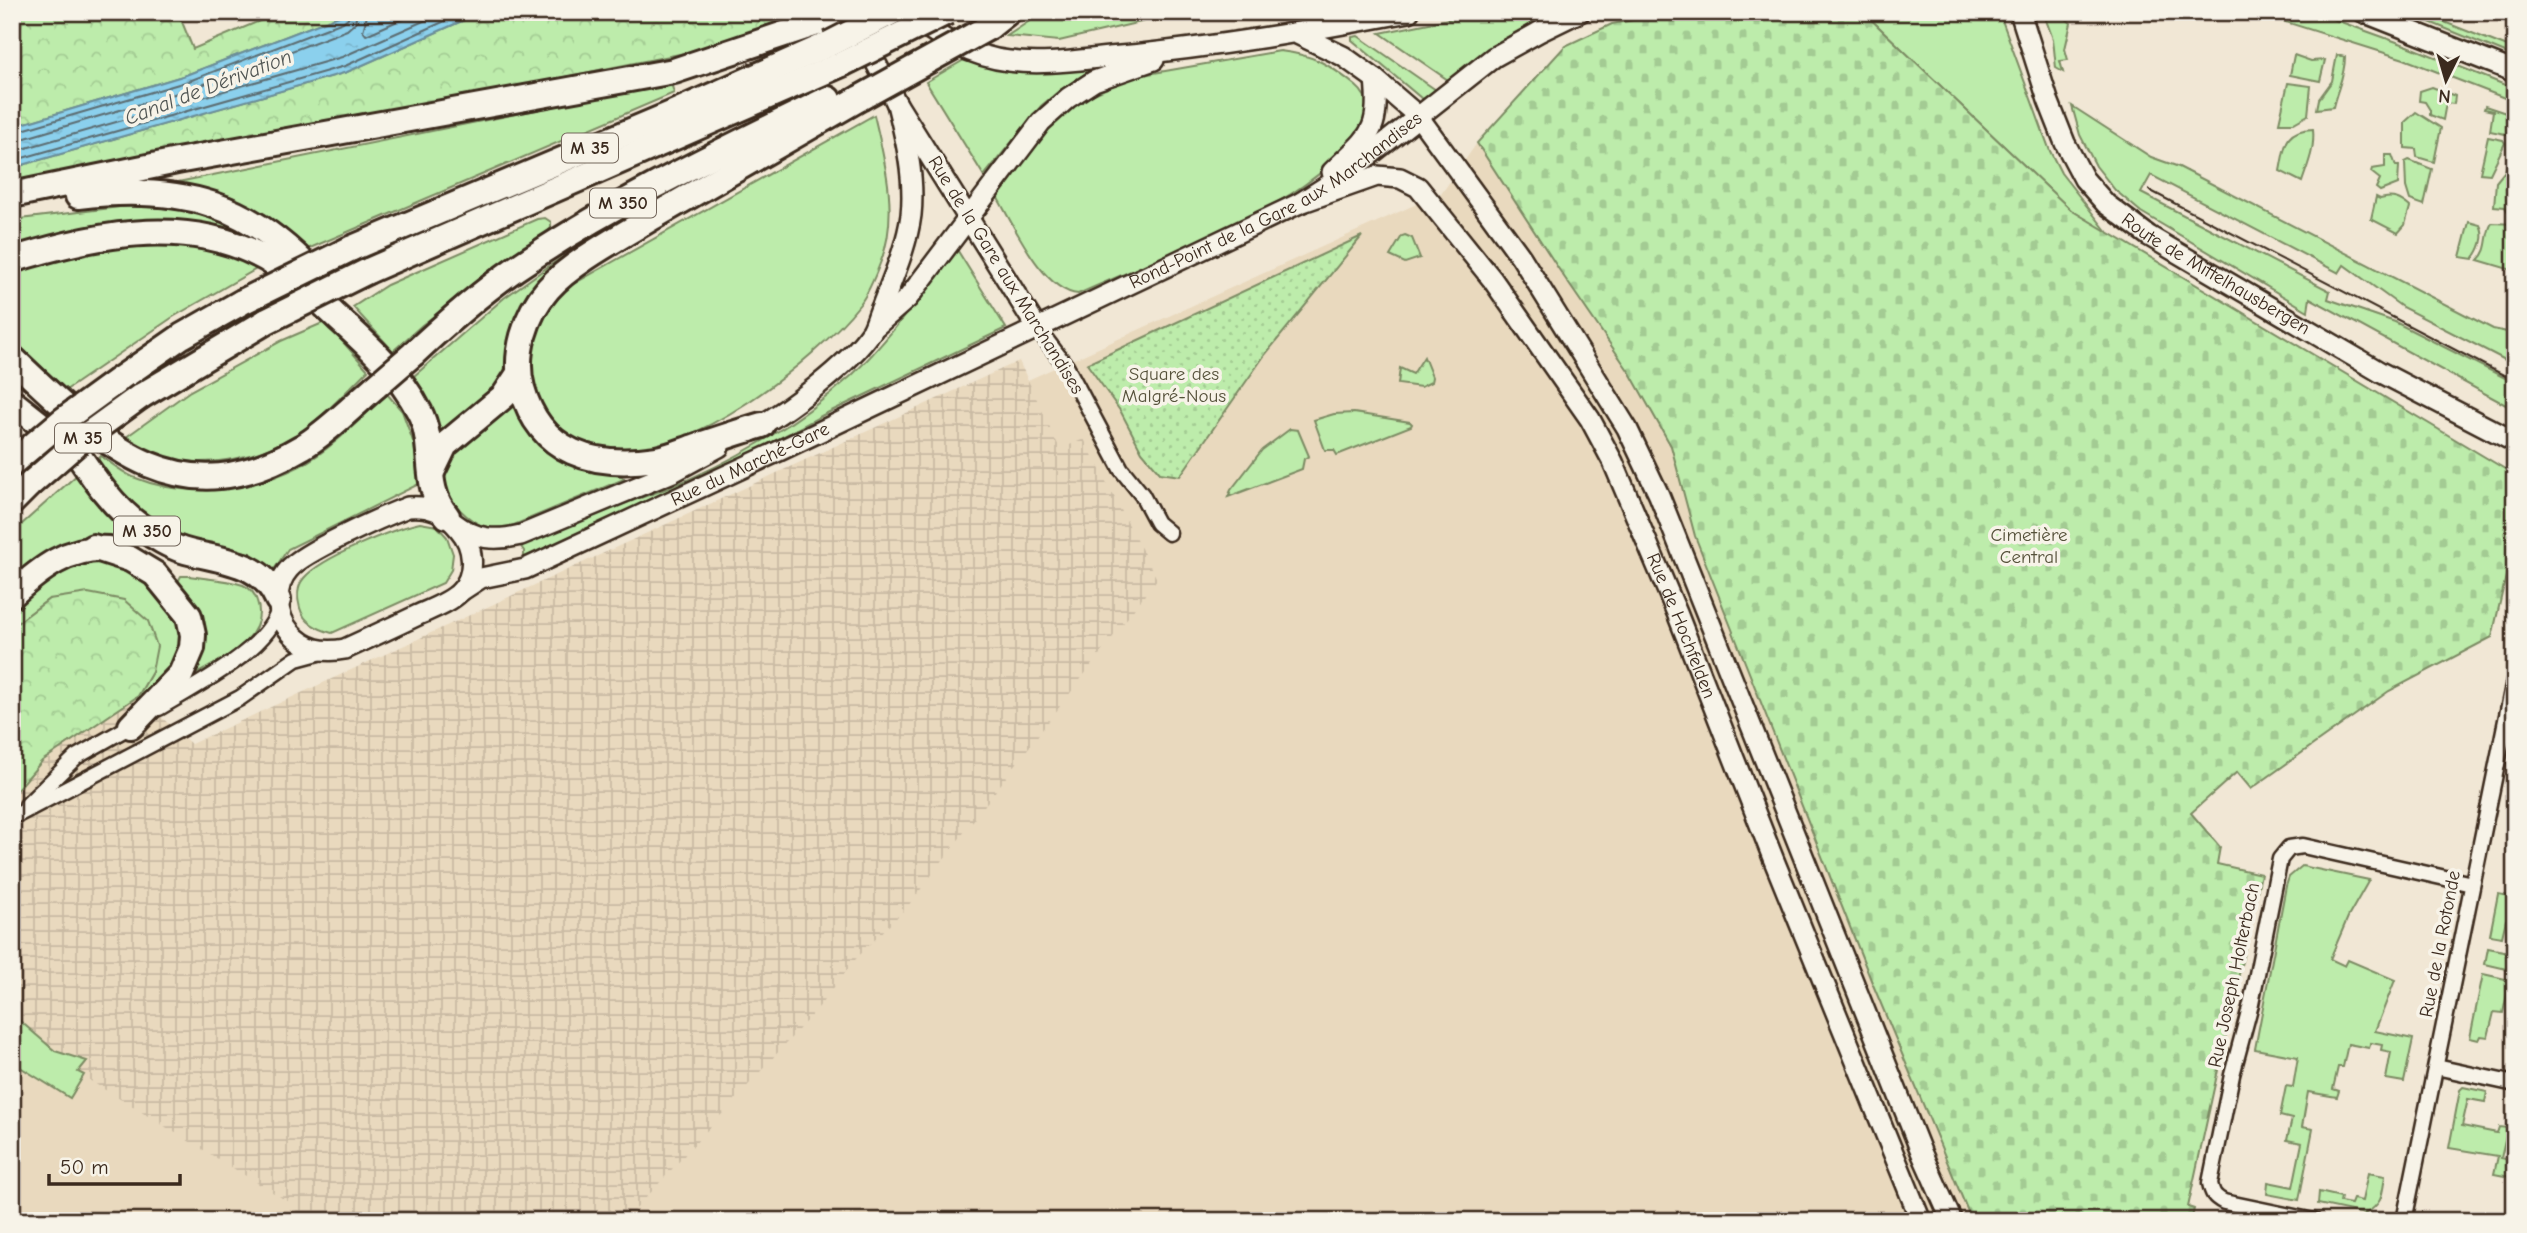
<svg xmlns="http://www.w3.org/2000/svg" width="2527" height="1233" viewBox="0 0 2527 1233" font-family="'Comic Neue',sans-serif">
<defs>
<pattern id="industrial-grid" width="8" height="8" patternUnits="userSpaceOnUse" patternTransform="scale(1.75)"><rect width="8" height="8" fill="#e9d9be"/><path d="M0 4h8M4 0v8" fill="none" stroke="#c9baa3"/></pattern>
<pattern id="forest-crowns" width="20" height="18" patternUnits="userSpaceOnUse" patternTransform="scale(1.75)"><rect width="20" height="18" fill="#bdecab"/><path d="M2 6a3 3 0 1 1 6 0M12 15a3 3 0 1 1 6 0" fill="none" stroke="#a3cb93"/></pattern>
<pattern id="cemetery-stones" width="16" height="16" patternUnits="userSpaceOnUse" patternTransform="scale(1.75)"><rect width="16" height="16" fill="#bdecab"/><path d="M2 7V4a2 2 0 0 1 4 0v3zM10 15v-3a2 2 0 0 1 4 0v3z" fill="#a3cb93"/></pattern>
<pattern id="park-dots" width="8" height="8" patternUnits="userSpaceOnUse" patternTransform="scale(1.75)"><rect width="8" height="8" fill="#bdecab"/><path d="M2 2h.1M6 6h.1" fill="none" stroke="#a3cb93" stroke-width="1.8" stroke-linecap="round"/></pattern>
<pattern id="water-ripples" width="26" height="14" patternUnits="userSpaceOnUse" patternTransform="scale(1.75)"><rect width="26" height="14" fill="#8bd0ed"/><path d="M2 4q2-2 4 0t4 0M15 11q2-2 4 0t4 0" fill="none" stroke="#79b3cb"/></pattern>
</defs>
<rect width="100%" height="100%" fill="#f1e7d5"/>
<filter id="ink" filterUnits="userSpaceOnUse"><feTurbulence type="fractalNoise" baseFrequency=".0143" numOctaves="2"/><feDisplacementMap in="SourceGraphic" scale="14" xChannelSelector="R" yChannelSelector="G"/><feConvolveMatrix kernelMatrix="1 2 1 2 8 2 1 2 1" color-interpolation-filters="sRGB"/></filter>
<g filter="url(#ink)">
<!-- built -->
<polygon fill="#e9d9be" points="1477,143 1560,271 1630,373 1671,446 1695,536 1938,1143 1972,1221 12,1221 12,873 120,791 1421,202 1432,207"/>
<!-- industrial -->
<polygon fill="url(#industrial-grid)" points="1019,361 1060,449 1084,439 1157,579 908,906 854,961 818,1008 625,1221 305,1221 287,1201 12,1033 12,796 42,761 138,696 191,744"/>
<!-- green -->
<g fill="#bdecab" stroke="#7c8b64" stroke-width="2">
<polygon points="1043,12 1184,12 1059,41 1007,36"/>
<path d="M1483,12H1558C1518,31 1483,54 1448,80L1380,33Z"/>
<polygon points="1863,12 1999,12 2050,151 2061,173 2108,233 2071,210"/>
<polygon points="2043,12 2058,12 2071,23 2065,49 2068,60 2060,61 2063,72 2056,68 2053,39"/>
<polygon points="2313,12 2408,46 2515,89 2515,102 2404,59 2257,13"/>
<polygon points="2405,12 2419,12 2515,50 2515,57"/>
<polygon points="1358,36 1436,90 1425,99 1421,98 1352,40 1352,37"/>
<path d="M1280,51C1314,55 1329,64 1356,86C1396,119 1318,177 1291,194C1226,234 1147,263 1078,294C1042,291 1013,223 996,195L1039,137L1068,110L1085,98L1125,80L1148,74Z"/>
<polygon points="2294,55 2311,61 2325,60 2320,81 2290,75"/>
<path d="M2337,55L2345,57C2345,76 2337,89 2333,107L2317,109L2319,99L2332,81Z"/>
<polygon points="964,60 1004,69 1092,69 1060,90 1041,106 984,176 926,82"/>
<polygon points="671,83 674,93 303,251 268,216 232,197 168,184"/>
<polygon points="2288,83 2311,86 2308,115 2294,123 2279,123"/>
<polygon points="2432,87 2455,96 2454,104 2446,103 2443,120 2430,115 2430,110 2425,102 2419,101 2420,91"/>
<polygon points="2072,106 2151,157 2179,167 2493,329 2507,332 2515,340 2515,365 2402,307 2344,265 2339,273 2151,175 2141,193 2330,291 2328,299 2395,322 2515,383 2515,410 2310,298 2308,311 2141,212 2115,190 2096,166 2080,135"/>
<polygon points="2485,106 2515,116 2515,136 2490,131 2493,111 2484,109"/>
<polygon points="2416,112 2441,128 2434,162 2417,157 2416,149 2405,148 2405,122"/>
<path d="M874,115C885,161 899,215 881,261C876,274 869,292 860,304C815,361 689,460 612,451C579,447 543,423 533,390C527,367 533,338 542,317C548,306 562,295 570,286Z"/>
<path d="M2313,129C2315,149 2308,164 2302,182L2280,171C2285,147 2283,130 2313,129Z"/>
<polygon points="2488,137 2503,140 2505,143 2490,174 2480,173"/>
<polygon points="2515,147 2515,216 2510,215 2505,207 2494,206 2496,182 2505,171"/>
<polygon points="2385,155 2392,155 2396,166 2399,166 2398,184 2380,191 2376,188 2380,179 2371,172 2372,169 2385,167"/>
<polygon points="2409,160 2432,169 2424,205 2410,200 2406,187 2405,162"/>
<polygon points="690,183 591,245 511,342 500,388 446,435 439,434 429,402 414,376 504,298 549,266 595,235"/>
<path d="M2376,197L2380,199C2393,195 2401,199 2410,207L2405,225L2398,233L2371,219Z"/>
<path d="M128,206C188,209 228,211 274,253C257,245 238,234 220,229C152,209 79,232 12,246V220Z"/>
<polygon points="545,218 551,222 551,228 545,234 422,325 393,351 353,307 387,285 537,219"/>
<path d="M2469,222L2480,225C2486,236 2480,250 2473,259L2460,257Z"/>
<path d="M2492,223L2515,224V271L2478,260C2490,249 2484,235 2492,223Z"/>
<polygon points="1405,235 1412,238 1420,258 1405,263 1390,256 1402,236"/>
<polygon points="133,241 184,242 225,252 258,268 173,317 66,390 12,339 12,273 51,260"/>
<path d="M956,248L1006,328L823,415L760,449L524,559V551L520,545C549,536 576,522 604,511C624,503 645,497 665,489C731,463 798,424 851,376C891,338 923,291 956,248Z"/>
<path d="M325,322L368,370C348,389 328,413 305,429C265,458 205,470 156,456C145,452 133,445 122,440L190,391L281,341Z"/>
<polygon points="1424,357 1432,377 1431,382 1421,387 1398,384 1400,368 1413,374"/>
<path d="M387,394L402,411L414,444L419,484L288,549L273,571L250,553L202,543L165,531L132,508L95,462L101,456C111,463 122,472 133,477C187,499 248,492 300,466C332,449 360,419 387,394Z"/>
<path d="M514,400L566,460L585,469L621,476L624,479L514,525C505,527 495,529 486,527C470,523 446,499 443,483C441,475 443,469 446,461Z"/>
<polygon points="1354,413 1410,422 1412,424 1411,426 1337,455 1334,450 1325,450 1314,420 1334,414"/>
<polygon points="1290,429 1298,430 1309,456 1304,459 1302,469 1228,497 1231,490 1262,450"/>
<polygon points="78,474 112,516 125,537 97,536 12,582 12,533"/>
<path d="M420,523L437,526L447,537L453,554L451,570L443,583L332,633C318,629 304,623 300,608C297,598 297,586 304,578C322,557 393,529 420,523Z"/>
<polygon points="88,559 140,571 181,618 184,638 168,675 138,696 152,672 49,599 12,627 12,608 41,580"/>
<path d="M181,576H189C206,579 227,579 243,585C250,588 255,594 257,601C270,638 219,662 192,676L176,585Z"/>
<polygon points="2302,866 2369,880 2348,917 2330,959 2345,966 2348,960 2395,980 2375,1031 2413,1039 2404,1082 2386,1079 2391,1052 2381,1050 2382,1045 2371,1043 2369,1048 2348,1044 2343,1067 2338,1067 2333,1089 2339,1091 2337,1097 2308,1092 2302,1127 2313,1129 2299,1200 2267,1194 2268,1182 2293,1187 2302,1143 2287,1140 2292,1119 2280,1116 2286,1086 2293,1087 2298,1057 2255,1049 2286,886 2289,877"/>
<polygon points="2498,894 2515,897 2515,922 2506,920 2502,937 2490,935"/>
<polygon points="2488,948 2515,953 2515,971 2485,964"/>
<polygon points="2483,974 2510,980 2503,1013 2494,1012 2488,1037 2481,1036 2479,1040 2470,1038"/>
<polygon points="12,1014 55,1051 87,1061 78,1072 84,1075 70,1098 12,1062"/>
<polygon points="2463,1087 2487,1092 2485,1102 2468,1099 2462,1126 2497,1133 2499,1127 2508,1128 2501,1158 2515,1161 2515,1178 2494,1174 2498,1156 2449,1148 2460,1090"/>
<path d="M2368,1173L2385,1176C2382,1196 2383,1203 2365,1214L2318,1204L2319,1192L2341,1197L2340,1202L2351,1204L2353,1199L2362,1201Z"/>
</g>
<!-- forest -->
<g fill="url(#forest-crowns)" stroke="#7c8b64" stroke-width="2">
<polygon points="12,12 178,12 193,49 281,12 349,12 186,75 12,127"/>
<polygon points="482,12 807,12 725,45 85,172 12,189 12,168 347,72"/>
<polygon points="88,593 124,600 148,621 157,646 152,672 138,696 42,761 12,796 12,627 49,599"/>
</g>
<!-- cemetery -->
<polygon fill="url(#cemetery-stones)" stroke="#7c8b64" stroke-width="2" points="1674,12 1863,12 2071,210 2515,475 2515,537 2492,637 2389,691 2251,789 2237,772 2191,813 2220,847 2217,864 2261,874 2188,1207 2194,1209 2191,1221 1972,1221 1871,980 1695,536 1671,446 1630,373 1560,271 1477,143 1565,46 1612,24"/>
<!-- park -->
<polygon fill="url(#park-dots)" stroke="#7c8b64" stroke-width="2" points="1362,236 1264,356 1180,476 1160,473 1142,452 1121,412 1087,364"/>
<!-- water -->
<polygon fill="url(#water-ripples)" stroke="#6b8e9a" stroke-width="2" points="349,12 482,12 347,72 12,168 12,127 186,75"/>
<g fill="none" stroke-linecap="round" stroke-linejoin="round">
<!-- shore -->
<g stroke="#5b6c71" stroke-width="2">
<polyline points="368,12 363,31 366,35 418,12"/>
<polyline points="12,133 189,81 343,22 348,18 349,12"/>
<polyline points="12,142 191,89 347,30 355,23 357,12"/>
<polyline points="12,152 342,57 444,12"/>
<polyline points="12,161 345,66 465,12"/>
</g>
<defs>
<g id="street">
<polyline points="1037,328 1066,366 1121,469 1142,495 1157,523 1169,533"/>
<path d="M159,708C193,687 270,649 279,608"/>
<polyline points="27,805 76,757 136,723"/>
<polyline points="19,814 240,698 296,659 322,652"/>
<polyline points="2436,1067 2515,1084"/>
<path d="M2314,1221L2224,1202C2214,1197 2212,1193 2210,1183L2232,1075L2251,1004L2280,859L2289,848L2303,846L2472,884"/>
<polyline points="2404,1221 2515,676"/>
</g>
<g id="secondary">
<path d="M910,12C935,38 974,57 1009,61C1045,66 1084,59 1120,56C1217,47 1314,30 1409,12"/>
<path id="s1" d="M2020,12L2048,100L2065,143L2084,179L2106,204L2149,236L2380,372L2515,442"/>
<polyline points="2363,12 2515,72"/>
<polyline points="1295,33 1343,56 1375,79 1418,116 1521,257 1627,428 1659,495 1922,1154 1952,1221"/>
<polyline points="863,38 897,104 1037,328"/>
<path d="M1332,172C1368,136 1381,134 1375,79"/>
<path id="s2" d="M1300,203L1377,176L1400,178L1418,187L1492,279L1590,419L1613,462L1677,613L1773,858L1921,1221"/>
<polyline points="876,326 908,298 1041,122 1068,98 1094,81 1154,60"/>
<path d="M749,432C785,413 849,365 872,331C876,324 878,314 882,306C893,277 907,246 911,215C915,178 906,140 897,104"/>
<path d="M408,507C430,505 445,512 459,529C474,546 477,574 460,592C449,603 431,609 418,615C393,627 369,638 345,649C324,653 306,650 291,633C276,616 273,587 289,569C303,552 384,516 408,507Z"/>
<path d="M454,523C476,540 495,541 521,535L673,472L719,447"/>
<path id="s3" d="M461,591L481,578L525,569L779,451L1300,203L1347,173L1494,57L1539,32L1580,12"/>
</g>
<g id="highway">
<polyline points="989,27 1008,12"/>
<polyline points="12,195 177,161 674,71 820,22 840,12"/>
<path d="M78,196C182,184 253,202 323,284"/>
<polyline points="350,249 671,114 829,44"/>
<path d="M12,260C98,233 199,212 279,267C301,282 320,301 339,319C369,346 400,374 419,411C437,444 421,487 447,516"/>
<polyline points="368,271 842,64"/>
<path d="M413,354C445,324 479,294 515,269C613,202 722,151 828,99"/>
<path d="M12,358C100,441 176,522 302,447C325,434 355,404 376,386"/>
<polyline points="117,381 182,336 242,302"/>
<polyline points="141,396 267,321"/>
<polyline points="12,402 64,443"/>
<path d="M762,425C738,432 715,440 691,448C680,452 668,457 656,459C594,468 540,454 522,388C513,355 525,315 548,289C572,262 622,236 653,217C722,177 791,137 860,98"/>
<path d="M61,429C84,463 109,506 144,529C154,537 170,546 182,550C218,561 261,559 278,600"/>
<polyline points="432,472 445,445 504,396 518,375"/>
<polyline points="12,502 29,485"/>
<polyline points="93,547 130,559 155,574 189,616 193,635 192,648 181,674 131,726"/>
<path d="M12,595C40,569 69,546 109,549"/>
</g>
</defs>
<!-- street casing -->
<use href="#street" stroke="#3b2a1e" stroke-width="19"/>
<!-- secondary casing -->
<use href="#secondary" stroke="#3b2a1e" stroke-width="24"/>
<!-- highway casing -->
<use href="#highway" stroke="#3b2a1e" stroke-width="30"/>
<!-- street -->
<use href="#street" stroke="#f7f3e8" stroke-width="14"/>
<!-- secondary -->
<use href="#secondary" stroke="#f7f3e8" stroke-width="19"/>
<!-- highway -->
<use href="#highway" stroke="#f7f3e8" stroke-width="24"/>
<!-- tram -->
<polyline stroke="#3b2a1e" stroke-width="2" points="2149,190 2515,381"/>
<defs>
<g id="highway-bridge">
<polyline points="829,44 892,12"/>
<polyline points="842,64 947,12"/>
<polyline points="860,98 989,27"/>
<polyline points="242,302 350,249"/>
<polyline points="267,321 368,271"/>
<polyline points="376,386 413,354"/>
<polyline points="12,463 62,421 117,381"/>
<polyline points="29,485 83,438 141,396"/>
</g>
</defs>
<!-- highway-bridge casing -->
<use href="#highway-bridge" stroke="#3b2a1e" stroke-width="30" stroke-linecap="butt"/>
<!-- highway-bridge -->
<use href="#highway-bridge" stroke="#f7f3e8" stroke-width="24"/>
</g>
</g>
<g text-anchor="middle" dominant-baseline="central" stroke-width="7" stroke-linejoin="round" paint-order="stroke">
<!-- shield labels -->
<g fill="#f7f3e8" stroke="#73665b" stroke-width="2">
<rect x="562" y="133.5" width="56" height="29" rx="5"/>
<rect x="590" y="188.5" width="66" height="29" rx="5"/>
<rect x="55" y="423.5" width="56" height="29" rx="5"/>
<rect x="114" y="516.5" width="66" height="29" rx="5"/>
</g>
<g font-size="18" font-weight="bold" fill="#3b2a1e">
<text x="590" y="148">M 35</text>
<text x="623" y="203">M 350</text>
<text x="83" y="438">M 35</text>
<text x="147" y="531">M 350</text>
</g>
<!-- street labels -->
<g font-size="19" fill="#3b2a1e" stroke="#f7f3e8">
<text stroke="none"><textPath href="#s3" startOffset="906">Rond-Point de la Gare aux Marchandises</textPath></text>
<text stroke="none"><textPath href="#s1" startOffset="343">Route de Mittelhausbergen</textPath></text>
<text transform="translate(1006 275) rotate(58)">Rue de la Gare aux Marchandises</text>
<text stroke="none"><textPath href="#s3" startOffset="317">Rue du Marché-Gare</textPath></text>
<text stroke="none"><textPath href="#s2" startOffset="640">Rue de Hochfelden</textPath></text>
<text transform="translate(2440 944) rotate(-79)">Rue de la Rotonde</text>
<text transform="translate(2234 975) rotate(-78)">Rue Joseph Holterbach</text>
</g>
<!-- park labels -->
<g font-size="19" fill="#55513a" stroke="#f7f3e8">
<text x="1174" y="374">Square des<tspan x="1174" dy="22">Malgré-Nous</tspan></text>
<text x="2029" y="535">Cimetière<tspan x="2029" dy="22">Central</tspan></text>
</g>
<!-- water labels -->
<g font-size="21" font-style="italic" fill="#4f5452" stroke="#f7f3e8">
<text transform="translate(208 87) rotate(-21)">Canal de Dérivation</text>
</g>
</g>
<!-- margin -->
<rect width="2527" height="1233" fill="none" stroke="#f7f3e8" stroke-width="42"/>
<rect x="21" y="21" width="2485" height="1191" fill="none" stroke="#3b2a1e" stroke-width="2.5" filter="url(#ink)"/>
<!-- north arrow -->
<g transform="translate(2446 80) rotate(185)" stroke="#f7f3e8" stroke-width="5" paint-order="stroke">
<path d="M0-5L12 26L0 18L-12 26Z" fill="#3b2a1e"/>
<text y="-10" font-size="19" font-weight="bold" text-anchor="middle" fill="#3b2a1e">N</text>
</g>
<!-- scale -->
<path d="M49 1174v10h131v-10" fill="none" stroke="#3b2a1e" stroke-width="3.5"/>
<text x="60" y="1174" font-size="21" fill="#3b2a1e" stroke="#f7f3e8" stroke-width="5" paint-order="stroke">50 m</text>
</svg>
